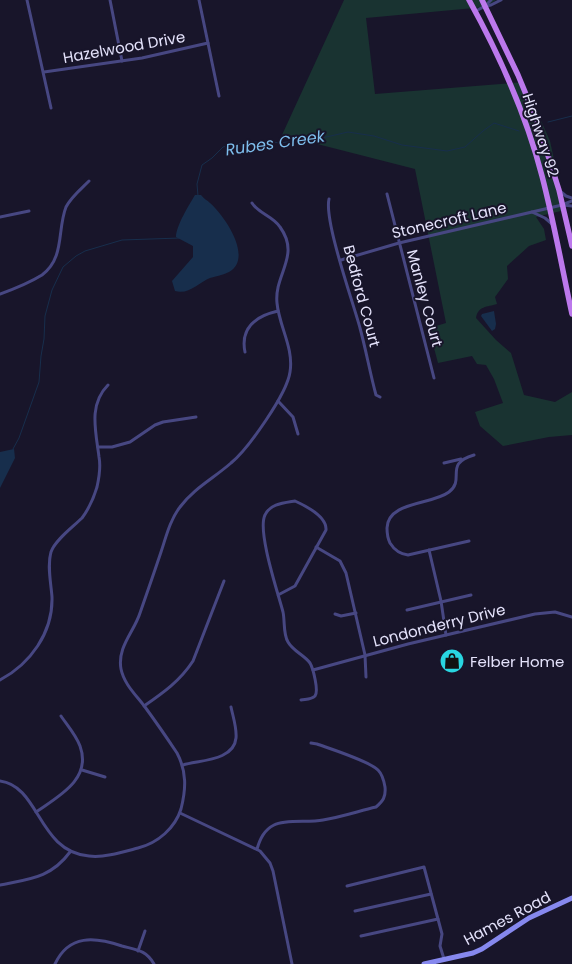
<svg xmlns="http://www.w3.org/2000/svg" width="572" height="964" viewBox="0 0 572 964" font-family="Poppins,sans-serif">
<rect width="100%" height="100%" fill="#18152a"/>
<!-- green -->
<path fill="#193331" d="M344,0H496L485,7L366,18L375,94L524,82L550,141L565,210L536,217L544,229L546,240L529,246L507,266L508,279L495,297L497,304C487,307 478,306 476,318L496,340L511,353L524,395L555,402L572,392V435L549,437L503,446L480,426L475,412L503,403L494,379L486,365L477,364L472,356L438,363L430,333L436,326L446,323L415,169L282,135Z"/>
<!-- water -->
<g fill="#172e4c">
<path d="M195,195H201C204,199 207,200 210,203C224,215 254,258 229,272C223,275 216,276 210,278C198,283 189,295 175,291L172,281L193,257V246L176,237C176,226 189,205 195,195Z"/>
<polygon points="494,311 496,324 495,329 492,331 481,316 482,314"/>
<polygon points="14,449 15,458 0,488 0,452"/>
</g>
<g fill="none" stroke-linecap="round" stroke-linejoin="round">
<!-- stream -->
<g stroke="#172e4c" stroke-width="1">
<polyline points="548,122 572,116"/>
<polyline points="198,196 197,184 202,165 212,158 223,147 242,143 267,141 279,143 322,138 348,132 374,136 402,145 447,151 465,147 483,131 494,123 519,131"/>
<polyline points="13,449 19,438 39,382 41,356 44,339 45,316 52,290 63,267 76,256 85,251 122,240 180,238"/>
</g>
<!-- street -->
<g stroke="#474782" stroke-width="3">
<polyline points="27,0 51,108"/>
<polyline points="110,0 122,61"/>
<polyline points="199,0 219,96"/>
<polyline points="486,6 491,5 501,0"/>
<polyline points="476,11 485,6 491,0"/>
<polyline points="44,72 142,58 208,43"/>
<polyline points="560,191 566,196 572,198"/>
<polyline points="387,194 434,378"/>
<path d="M329,199C324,221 353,302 360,328C366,350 370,373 376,395L380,397"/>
<polyline points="563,205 572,206"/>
<polyline points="532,212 545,218 552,224"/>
<polyline points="0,217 29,211"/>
<polyline points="341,260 399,243 562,205 572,201"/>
<path d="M0,294C14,289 29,283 42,275C65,258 57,230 66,207C71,197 81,189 89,181"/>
<path d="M245,352C240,328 256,316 278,311"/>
<polyline points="278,401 293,417 298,434"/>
<polyline points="98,447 112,447 130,442 155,425 163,422 196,417"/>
<polyline points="444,463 461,459"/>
<path d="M469,541L408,555C400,554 395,551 390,543C388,539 387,533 387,528C388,501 432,505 449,492C466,479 443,464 474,455"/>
<polyline points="316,547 340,561 346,573 365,655 366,677"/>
<polyline points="429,550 441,601 446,635"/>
<path d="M278,595L295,586L326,530C327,517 306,506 295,501C283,503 270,504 265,515C257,531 278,593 283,612C285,621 283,634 288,642C293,651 304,655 310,663C313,668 319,691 315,696C311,700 305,699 301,700"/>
<polyline points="407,610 471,595"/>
<polyline points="335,614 341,616 356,613"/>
<polyline points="313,670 408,644 535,614 555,612 572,617"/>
<path d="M0,680C30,664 53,633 52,597C51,583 47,566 51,552C55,540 73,527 82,518C88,510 94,497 97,487C99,478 101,467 99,457C96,432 88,405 108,385"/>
<path d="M144,706C163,693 180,681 193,661L224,581"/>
<path d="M183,765C199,760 234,761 236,738C237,728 233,717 231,707"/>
<polyline points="82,770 105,777"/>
<path d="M0,781C40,786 38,852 89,856C104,858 123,852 138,848C158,843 175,828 181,809C186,789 187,772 177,753C167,738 156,722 145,707C136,695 124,684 121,669C117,647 134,632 140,613C147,593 154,573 161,552C166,537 170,520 180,507C193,489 214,478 231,463C248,449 287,394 290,372C294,348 279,326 277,303C274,274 301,256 280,227C273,216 259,214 252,203"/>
<path d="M36,812C59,796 92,779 80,746C76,735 67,725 61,716"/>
<polyline points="180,813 260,851 270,863 273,871 292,964"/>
<path d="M257,849C260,839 264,830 274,825C286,819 309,823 323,820C341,817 359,811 376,807C383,801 386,797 385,787C384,781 382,774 378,770C369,761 331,749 317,744L311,743"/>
<path d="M0,885C29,879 51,878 70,852"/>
<polyline points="347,886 424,867 442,934 440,946 444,959"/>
<polyline points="355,911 431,894"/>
<polyline points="361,936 438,919"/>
<polyline points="138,951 145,931"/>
<path d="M55,964C69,934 95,937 122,946C137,950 146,950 154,964"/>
</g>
<!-- secondary -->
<polyline stroke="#8688ee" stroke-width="5" points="424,964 473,953 482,949 529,918 572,898"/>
<!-- primary -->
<g stroke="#bc78ec" stroke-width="5.5">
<path d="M469,0C500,56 526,114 542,176C554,222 562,268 572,314"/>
<polyline points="482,0 518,75 537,121 559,190 572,246"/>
</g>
</g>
<!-- icons -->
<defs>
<symbol id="shop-disc" viewBox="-11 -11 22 22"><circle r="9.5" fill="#29d6e1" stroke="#18152a"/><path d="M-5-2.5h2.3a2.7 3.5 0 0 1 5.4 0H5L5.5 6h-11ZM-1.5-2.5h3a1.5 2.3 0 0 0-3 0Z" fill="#111"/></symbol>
</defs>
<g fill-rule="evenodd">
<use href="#shop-disc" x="438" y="647" width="28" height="28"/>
</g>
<g text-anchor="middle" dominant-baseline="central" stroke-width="4" stroke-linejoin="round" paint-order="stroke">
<!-- street labels -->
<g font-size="15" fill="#e4e2fb" stroke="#18152a">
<text transform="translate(124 47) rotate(-10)">Hazelwood Drive</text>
<text transform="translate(541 135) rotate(72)">Highway 92</text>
<text transform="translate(449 220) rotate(-13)">Stonecroft Lane</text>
<text transform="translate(362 296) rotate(75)">Bedford Court</text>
<text transform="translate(425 298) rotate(75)">Manley Court</text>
<text transform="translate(439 625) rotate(-14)">Londonderry Drive</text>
<text transform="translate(507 918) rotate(-28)">Hames Road</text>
</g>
<!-- poi labels -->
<g font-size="15" fill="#e4e2fb" stroke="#18152a" text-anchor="start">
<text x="470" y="661">Felber Home</text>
</g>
<!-- water labels -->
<g font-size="16" font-style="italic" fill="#7ebeed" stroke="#18152a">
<text transform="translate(275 143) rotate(-8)">Rubes Creek</text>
</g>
</g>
</svg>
